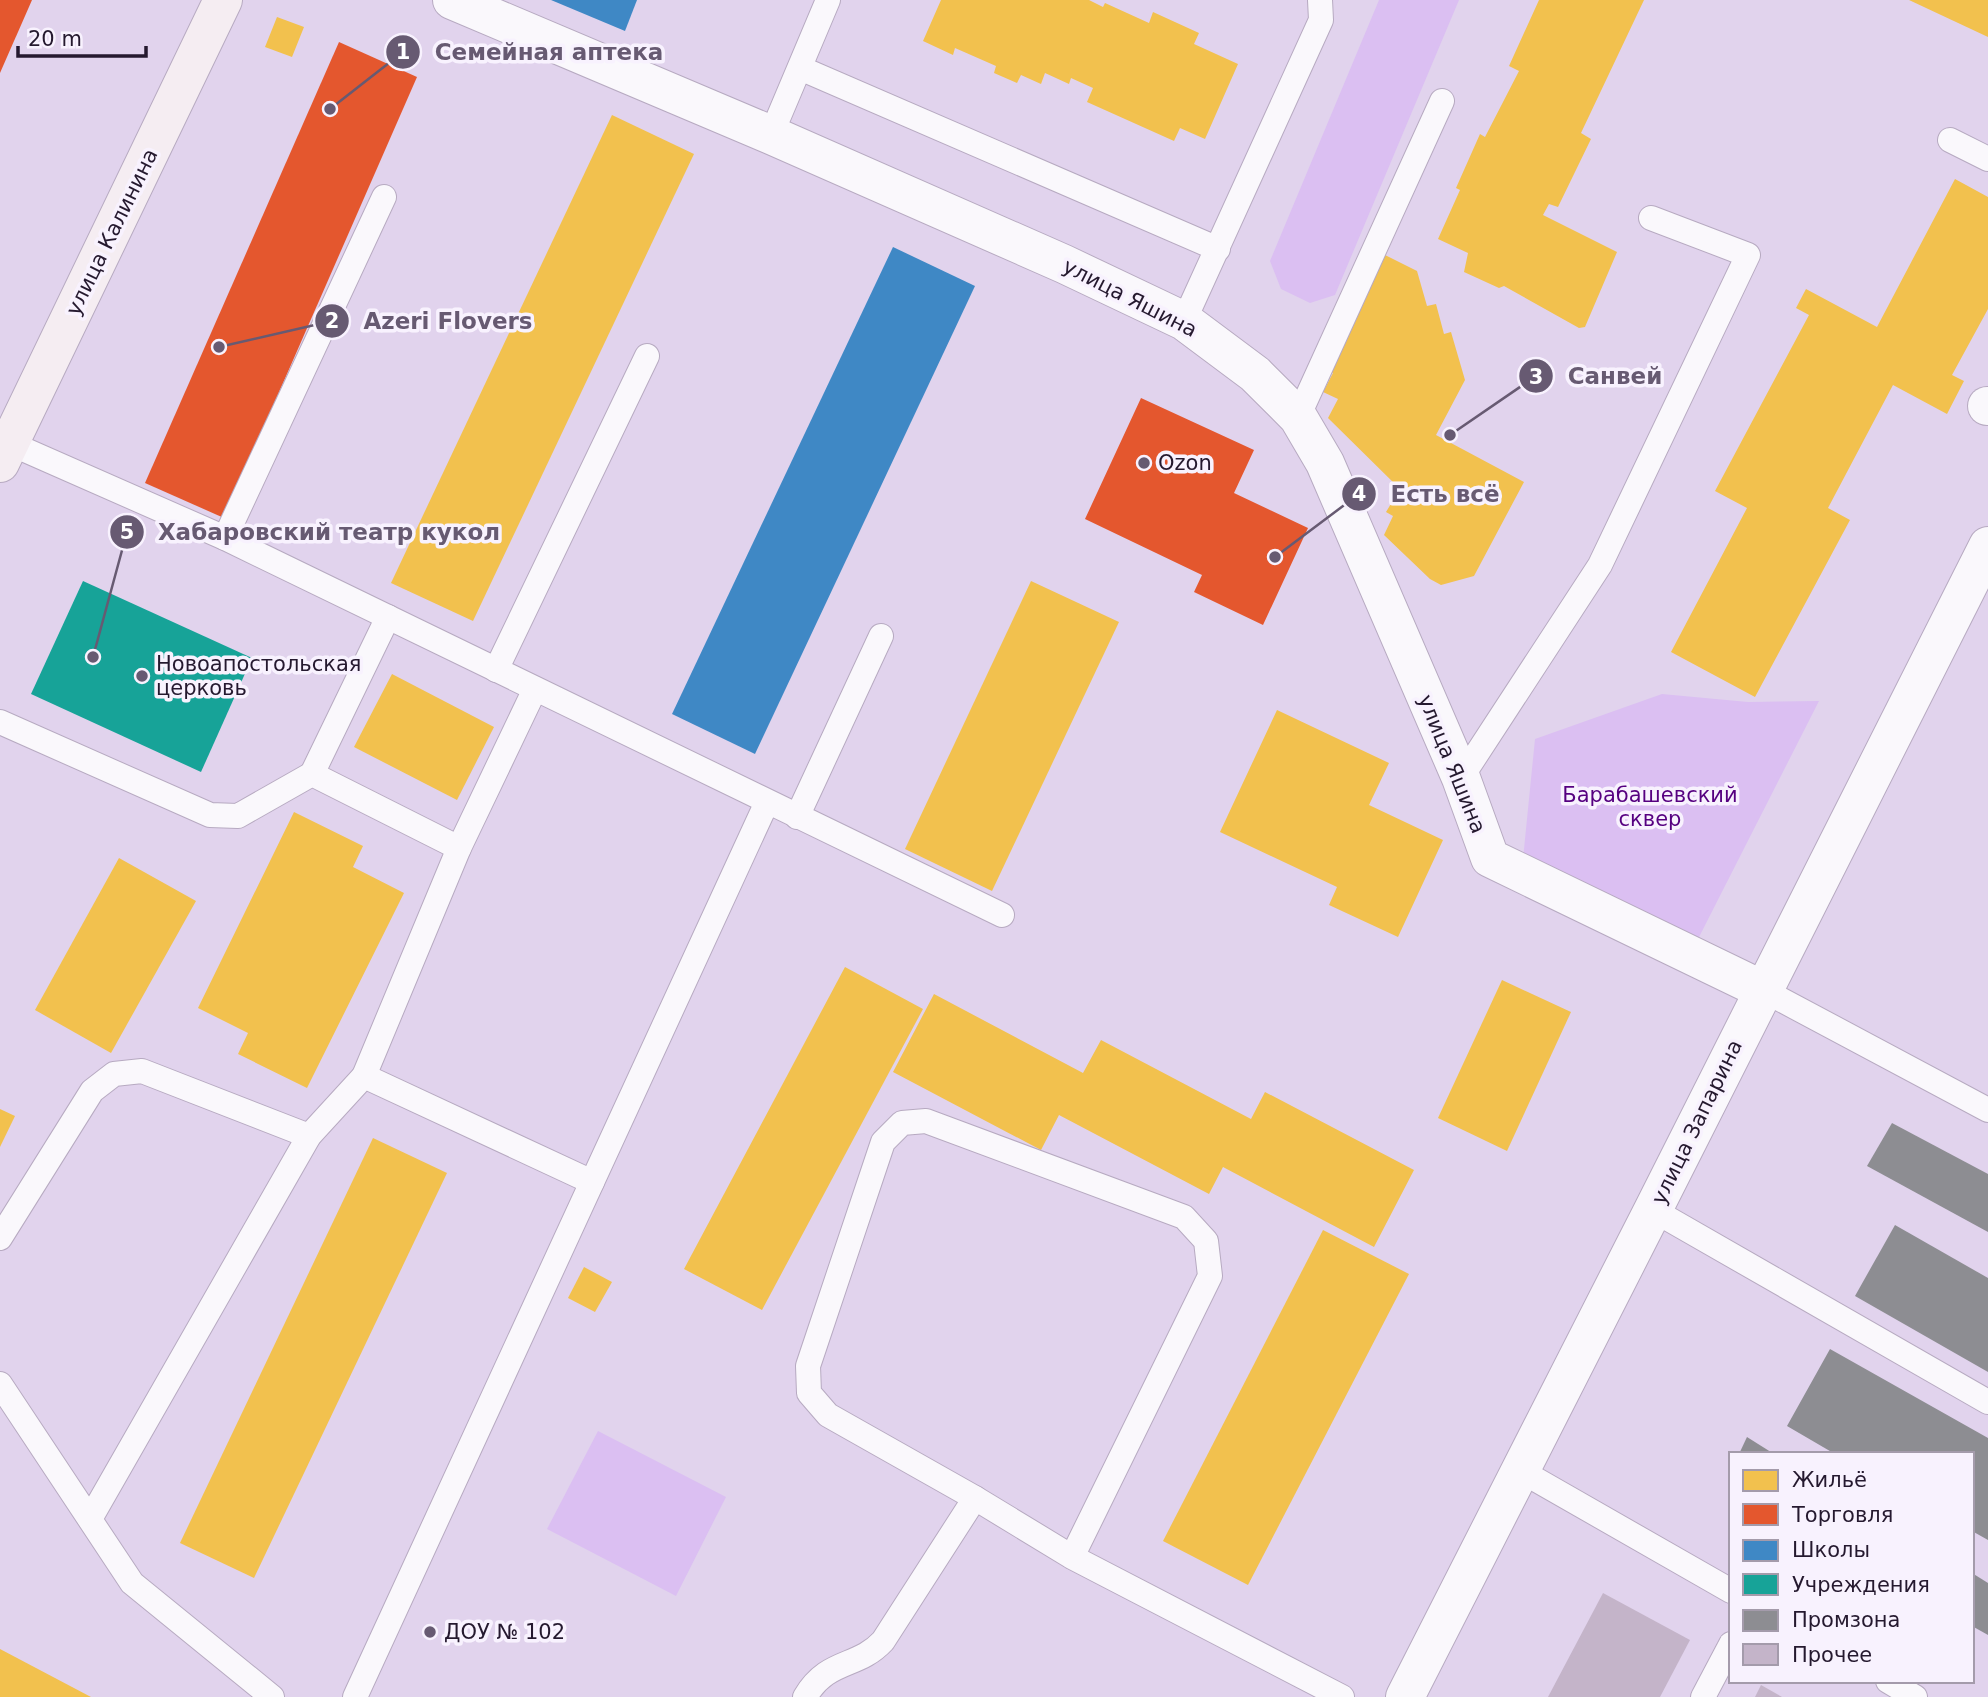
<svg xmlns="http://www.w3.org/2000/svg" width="1988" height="1697" viewBox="0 0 1988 1697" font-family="'DejaVu Sans',sans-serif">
<rect width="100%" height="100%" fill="#e1d3ed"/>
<!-- green -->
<g fill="#dbbff2">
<polygon points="1379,0 1459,0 1335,295 1310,303 1281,289 1270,261"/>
<polygon points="1662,694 1748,702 1819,701 1696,943 1523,859 1535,739"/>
<polygon points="598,1431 726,1497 676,1596 547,1529"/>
</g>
<!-- homes -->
<g fill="#f2c14e">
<polygon points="941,0 1089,0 1103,7 1105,3 1149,23 1153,12 1199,33 1194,44 1238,64 1205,139 1180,128 1174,141 1087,102 1093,88 1071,78 1069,84 1045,73 1041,84 1021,75 1017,83 994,73 996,66 955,48 953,55 923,41"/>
<polygon points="1539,0 1644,0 1581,133 1591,139 1558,207 1549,204 1543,215 1617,252 1585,327 1579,328 1504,286 1499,288 1464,272 1468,253 1438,239 1460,190 1456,188 1480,134 1485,137 1519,71 1509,66"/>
<polygon points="1909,0 1988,0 1988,37"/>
<polygon points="277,17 304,27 292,57 265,47"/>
<polygon points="612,115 694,154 473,621 391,583"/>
<polygon points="1955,179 1988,197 1988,309 1952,375 1964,381 1947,414 1893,385 1828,508 1850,520 1755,697 1671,652 1747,508 1715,491 1809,315 1796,308 1806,289 1877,327"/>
<polygon points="1385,255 1417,271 1427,306 1436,304 1444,334 1451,332 1465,380 1436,435 1524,482 1474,576 1441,585 1430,579 1384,535 1393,516 1386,512 1400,489 1328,418 1338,399 1323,392 1333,373 1325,370"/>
<polygon points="1031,581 1119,622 992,891 905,849"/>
<polygon points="392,674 494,727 457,800 354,747"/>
<polygon points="1277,710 1389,763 1369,805 1443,840 1398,937 1329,905 1337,887 1220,832"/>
<polygon points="294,812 363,846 353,867 404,893 307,1088 238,1054 248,1033 198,1008"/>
<polygon points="119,858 196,901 111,1053 35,1010"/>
<polygon points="845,967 923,1009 762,1310 684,1269"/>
<polygon points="1502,980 1571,1012 1507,1151 1438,1118"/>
<polygon points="934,994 1083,1073 1101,1040 1251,1119 1265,1092 1414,1170 1374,1247 1223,1167 1209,1194 1059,1115 1041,1150 893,1072"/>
<polygon points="0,1109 15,1116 0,1147"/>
<polygon points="373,1138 447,1173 254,1578 180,1543"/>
<polygon points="1323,1230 1409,1274 1248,1585 1163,1541"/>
<polygon points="584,1267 612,1282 595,1312 568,1298"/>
<polygon points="0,1649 91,1697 0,1697"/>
</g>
<!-- shops -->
<g fill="#e4572e">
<polygon points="0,0 32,0 0,73"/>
<polygon points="339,42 417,77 224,518 145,483"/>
<polygon points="1141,398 1254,450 1234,493 1308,528 1263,625 1194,592 1202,575 1085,519"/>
</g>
<!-- schools -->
<g fill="#3f88c5">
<polygon points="551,0 637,0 625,31"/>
<polygon points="893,247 975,286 755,754 672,714"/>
</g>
<!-- public -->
<polygon fill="#17a398" points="83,581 252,658 201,772 31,694"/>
<!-- industry -->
<g fill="#8d8d92">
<polygon points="1892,1123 1988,1174 1988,1232 1867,1166"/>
<polygon points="1895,1225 1988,1278 1988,1372 1855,1296"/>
<polygon points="1830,1349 1988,1438 1988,1540 1972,1531 1972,1454 1835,1454 1787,1426"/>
<polygon points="1747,1437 1774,1454 1739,1454"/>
<polygon points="1972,1573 1988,1583 1988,1635 1972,1626"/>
</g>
<!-- building -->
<g fill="#c4b4c9">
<polygon points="1603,1593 1690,1640 1660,1697 1548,1697"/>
<polygon points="1761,1685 1782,1697 1755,1697"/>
</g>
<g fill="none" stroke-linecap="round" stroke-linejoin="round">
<defs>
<g id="service">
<polyline points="800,68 1218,249"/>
<polyline points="771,135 828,0"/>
<polyline points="1950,140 1988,159"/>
<polyline points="1184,321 1321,20 1320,0"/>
<polyline points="1298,417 1442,101"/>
<polyline points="0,439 225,538 1002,915"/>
<polyline points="225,538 384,197"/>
<polyline points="496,670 647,356"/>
<polyline points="0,722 210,815 238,816 312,774 459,848 364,1076"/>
<polyline points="312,774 388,617"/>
<polyline points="1461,778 1600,565 1748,255 1651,218"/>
<polyline points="797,817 881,636"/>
<polyline points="459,848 535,689"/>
<polyline points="1763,990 1988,1110"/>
<polyline points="1653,1210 1988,1402"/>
<polyline points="0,1238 92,1091 114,1074 142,1071 309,1136"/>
<polyline points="0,1384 132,1583 272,1697"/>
<polyline points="1521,1471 1731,1591"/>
<polyline points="90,1519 309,1136 364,1076 592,1182"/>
<polyline points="1072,1557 1210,1276 1206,1241 1184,1217 926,1121 902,1123 883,1142 808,1366 809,1393 828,1415 975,1498 1072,1557 1342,1697"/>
<polyline points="1888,1681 1915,1697"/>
<polyline points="355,1697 767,802"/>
<path d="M805,1697C828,1658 857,1669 883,1641L975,1498"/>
<polyline points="1703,1697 1731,1644"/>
</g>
<g id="minor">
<polyline points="452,0 771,135 1064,264 1184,321 1255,374 1298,417 1325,463 1461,778 1490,858 1763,990"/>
<polyline points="1987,406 1988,406"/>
</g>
<polyline id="tertiary" points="1405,1697 1653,1210 1988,546"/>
<polyline id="secondary" points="0,463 223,0"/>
</defs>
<!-- service casing -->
<use href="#service" stroke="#b7aac1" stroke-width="26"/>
<!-- minor casing -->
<use href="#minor" stroke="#b7aac1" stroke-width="40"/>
<!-- tertiary casing -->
<use href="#tertiary" stroke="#b7aac1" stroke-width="40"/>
<!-- secondary casing -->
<use href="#secondary" stroke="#b7aac1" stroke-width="40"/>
<!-- service -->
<use href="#service" stroke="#faf8fc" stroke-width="24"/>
<!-- minor -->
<use href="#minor" stroke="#faf8fc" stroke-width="38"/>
<!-- tertiary -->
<use href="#tertiary" stroke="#faf8fc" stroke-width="38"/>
<!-- secondary -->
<use href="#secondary" stroke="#f5edf2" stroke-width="38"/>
</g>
<!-- markers -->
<g fill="#675a72" stroke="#f8f2fe" stroke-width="2.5">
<circle cx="1144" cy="463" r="7"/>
<circle cx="142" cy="676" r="7"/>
<circle cx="430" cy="1632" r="7"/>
</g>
<g text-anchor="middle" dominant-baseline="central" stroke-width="7" stroke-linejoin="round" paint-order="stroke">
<!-- street labels -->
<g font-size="21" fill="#25192f" stroke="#f8f2fe">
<text transform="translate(112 232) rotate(-64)">улица Калинина</text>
<text transform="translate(1130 298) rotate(27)">улица Яшина</text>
<text transform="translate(1452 764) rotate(68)">улица Яшина</text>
<text transform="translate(1697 1122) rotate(-64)">улица Запарина</text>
</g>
<!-- poi labels -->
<g font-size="21" fill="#25192f" stroke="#f8f2fe" text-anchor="start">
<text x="1158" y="463">Ozon</text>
<text x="156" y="664">Новоапостольская<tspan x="156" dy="24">церковь</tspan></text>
<text x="444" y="1632">ДОУ № 102</text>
</g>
<!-- park labels -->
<g font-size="21" fill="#560080" stroke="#f8f2fe">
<text x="1650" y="795">Барабашевский<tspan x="1650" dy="24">сквер</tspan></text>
</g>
</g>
<!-- callouts -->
<path fill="none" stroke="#675a72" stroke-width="2.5" d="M330 109L403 52M219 347L332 321M1450 435L1536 376M1275 557L1359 494M93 657L127 532"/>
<g fill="#675a72" stroke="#f8f2fe" stroke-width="2.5">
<circle cx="330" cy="109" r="7"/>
<circle cx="219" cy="347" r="7"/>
<circle cx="1450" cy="435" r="7"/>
<circle cx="1275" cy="557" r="7"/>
<circle cx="93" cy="657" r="7"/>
<circle cx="403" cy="52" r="18"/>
<circle cx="332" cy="321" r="18"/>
<circle cx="1536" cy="376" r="18"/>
<circle cx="1359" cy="494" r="18"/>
<circle cx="127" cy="532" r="18"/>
</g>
<g font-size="21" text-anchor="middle" font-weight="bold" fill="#fff">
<text x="403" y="59">1</text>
<text x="332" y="328">2</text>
<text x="1536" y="384">3</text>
<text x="1359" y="501">4</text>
<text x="127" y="539">5</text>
</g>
<g font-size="23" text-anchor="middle" font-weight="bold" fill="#675a72" stroke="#f8f2fe" stroke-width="7" stroke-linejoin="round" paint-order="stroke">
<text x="549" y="60">Семейная аптека</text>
<text x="448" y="329">Azeri Flovers</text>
<text x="1615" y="384">Санвей</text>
<text x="1445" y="502">Есть всё</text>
<text x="329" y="540">Хабаровский театр кукол</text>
</g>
<!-- legend -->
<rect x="1729" y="1452" width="245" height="231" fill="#f8f2fe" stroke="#a49bab" stroke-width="2"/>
<rect x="1743" y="1470" width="35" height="21" fill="#f2c14e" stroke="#a49bab" stroke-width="2"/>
<text x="1792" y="1487" font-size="21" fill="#25192f">Жильё</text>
<rect x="1743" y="1504" width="35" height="21" fill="#e4572e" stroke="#a49bab" stroke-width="2"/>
<text x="1792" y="1522" font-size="21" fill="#25192f">Торговля</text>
<rect x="1743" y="1540" width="35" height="21" fill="#3f88c5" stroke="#a49bab" stroke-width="2"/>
<text x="1792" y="1557" font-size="21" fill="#25192f">Школы</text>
<rect x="1743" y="1574" width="35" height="21" fill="#17a398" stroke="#a49bab" stroke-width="2"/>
<text x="1792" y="1592" font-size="21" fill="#25192f">Учреждения</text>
<rect x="1743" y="1610" width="35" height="21" fill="#8d8d92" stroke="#a49bab" stroke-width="2"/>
<text x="1792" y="1627" font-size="21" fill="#25192f">Промзона</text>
<rect x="1743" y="1644" width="35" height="21" fill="#c4b4c9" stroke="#a49bab" stroke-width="2"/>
<text x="1792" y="1662" font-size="21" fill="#25192f">Прочее</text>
<!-- scale -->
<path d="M18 46v10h128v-10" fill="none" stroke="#25192f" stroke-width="3.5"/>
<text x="28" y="46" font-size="21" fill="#25192f" stroke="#f8f2fe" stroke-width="5" paint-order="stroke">20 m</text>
</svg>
